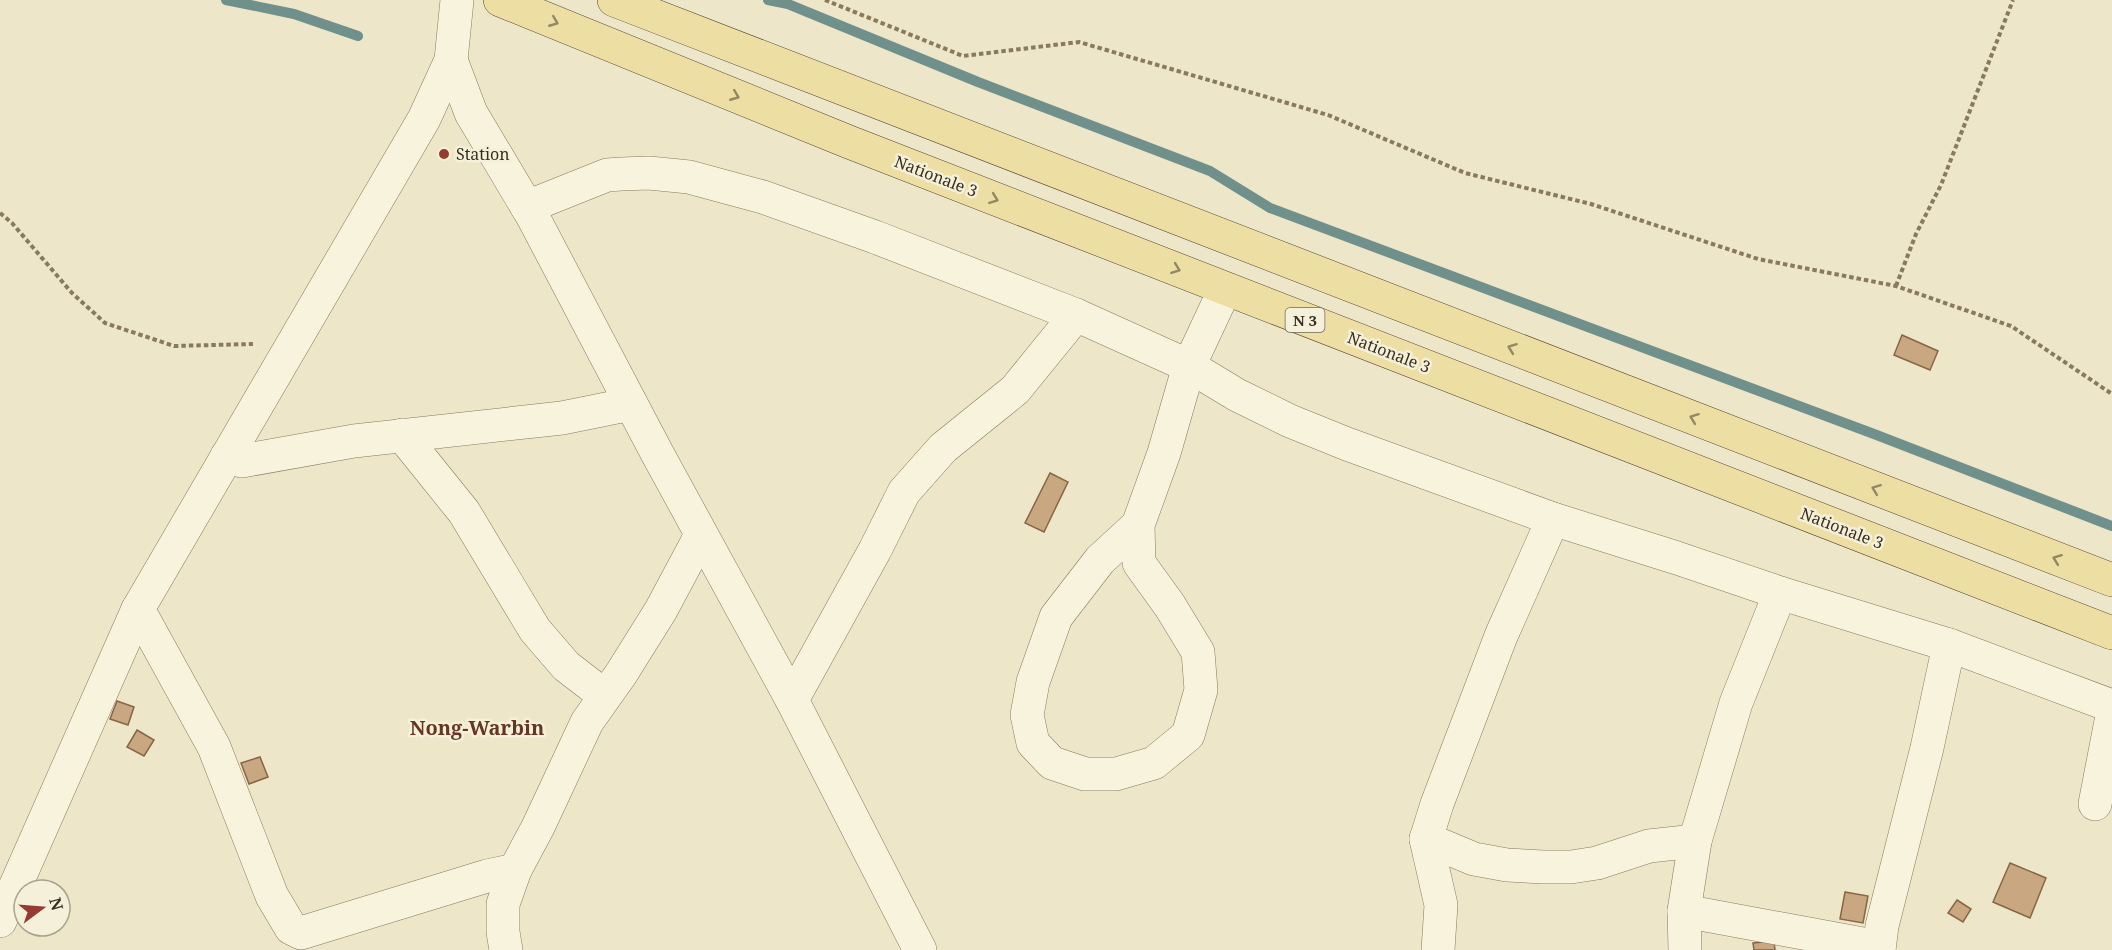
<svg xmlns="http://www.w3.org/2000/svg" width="2112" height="950" viewBox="0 0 2112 950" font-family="'Noto Serif',serif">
<rect width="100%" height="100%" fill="#ede6c9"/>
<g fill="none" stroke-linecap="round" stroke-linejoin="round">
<!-- stream -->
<g stroke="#70908c" stroke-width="10">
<polyline points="226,0 294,14 358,36"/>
<polyline points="768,0 788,4 978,82 1210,171 1270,208 1874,434 2112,526"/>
</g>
</g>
<!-- building -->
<g fill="#c9a781" stroke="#876645" stroke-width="1.5">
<polygon points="1902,335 1938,351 1930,370 1894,355"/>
<polygon points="1050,473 1068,482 1044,532 1025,523"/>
<polygon points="117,701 134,707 128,725 110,719"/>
<polygon points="137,730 154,740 144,756 127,747"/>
<polygon points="260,757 268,777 249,784 241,763"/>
<polygon points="2010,863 2046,878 2030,918 1993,902"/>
<polygon points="1845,892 1868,896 1863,923 1840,919"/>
<polygon points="1957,900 1971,909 1963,922 1948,913"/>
<polygon points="1774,941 1775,950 1754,950 1753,943"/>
</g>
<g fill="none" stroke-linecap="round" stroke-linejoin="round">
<defs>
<g id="minor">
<polyline points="451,60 471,113 533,217 657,453 792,700 920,950"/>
<polyline points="527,207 607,175 621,174 649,173 689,177 763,197 875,237 1076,315 1189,366 1237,395 1290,421 1347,444 1553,519 1677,558 1780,593 1949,645 2112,706"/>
<polyline points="402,435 464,512 535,630 566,666 605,696"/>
<polyline points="227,456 242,461 354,441 562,418 631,404"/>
<polyline points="1138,525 1100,560 1056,617 1033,682 1027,715 1033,743 1052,763 1085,774 1116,774 1154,763 1188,735 1201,690 1198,652 1170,606 1139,563 1138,525 1164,453 1189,366 1225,289"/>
<polyline points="138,609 214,747 272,896 291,928 301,933 487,876 515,870"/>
<polyline points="792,700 875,550 904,492 943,448 1015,390 1076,315"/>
<polyline points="2095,804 2112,716"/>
<polyline points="1426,839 1474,859 1507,865 1544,867 1571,867 1597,863 1649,846 1695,841"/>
<polyline points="1684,911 1879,947"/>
<polyline points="0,921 138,609 424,119 451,60 457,0"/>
<polyline points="506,950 503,932 503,904 515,870 538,827 587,722 621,674 661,610 701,535"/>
<polyline points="1438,950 1441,905 1426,839 1437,804 1501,636 1553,519"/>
<polyline points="1685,950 1684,911 1695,841 1736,703 1780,593"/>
<polyline points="1879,950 1882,926 1927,748 1949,645"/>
</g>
<g id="major">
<polyline points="500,0 849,142 2112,633"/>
<polyline points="614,0 2112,580"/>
</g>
</defs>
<!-- minor casing -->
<use href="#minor" stroke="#897a5f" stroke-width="34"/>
<!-- major casing -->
<use href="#major" stroke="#574732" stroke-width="34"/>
<!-- path -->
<g stroke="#897a5f" stroke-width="4" stroke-dasharray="4.5 3" stroke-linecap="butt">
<polyline points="825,0 963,56 1079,42 1328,115 1465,173 1591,204 1758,259 1896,286 2011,326 2112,394"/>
<polyline points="0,213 12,223 72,293 105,323 174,346 253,344"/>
<polyline points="1896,286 1916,234 1941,185 2013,0"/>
</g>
<!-- minor -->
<use href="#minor" stroke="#f8f3dd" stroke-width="33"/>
<!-- major -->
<use href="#major" stroke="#eddea4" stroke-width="33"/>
</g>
<!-- one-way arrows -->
<defs><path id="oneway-chevron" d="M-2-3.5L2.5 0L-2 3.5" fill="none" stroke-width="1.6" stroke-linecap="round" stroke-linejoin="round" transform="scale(1.5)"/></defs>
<g stroke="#948762">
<use href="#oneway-chevron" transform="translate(554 22) rotate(22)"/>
<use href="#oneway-chevron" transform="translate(735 96) rotate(22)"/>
<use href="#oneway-chevron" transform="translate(994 199) rotate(21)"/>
<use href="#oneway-chevron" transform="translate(1176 269) rotate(21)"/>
<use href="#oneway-chevron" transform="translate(1512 348) rotate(-159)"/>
<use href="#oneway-chevron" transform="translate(1694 418) rotate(-159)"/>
<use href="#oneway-chevron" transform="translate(1876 489) rotate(-159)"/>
<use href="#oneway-chevron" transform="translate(2057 559) rotate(-159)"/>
</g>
<!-- markers -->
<circle fill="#963b31" stroke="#f5f0d9" stroke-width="2" cx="444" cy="154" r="6"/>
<g text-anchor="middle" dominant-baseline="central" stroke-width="5" stroke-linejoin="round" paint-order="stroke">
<!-- shield labels -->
<rect fill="#f5f0d9" stroke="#726a58" stroke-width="1.5" x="1285.5" y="308" width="39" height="24" rx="4.5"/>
<g font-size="15" font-weight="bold" fill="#3a3021">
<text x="1305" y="320">N 3</text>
</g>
<!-- poi labels -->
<g font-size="16" fill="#3a3021" stroke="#f5f0d9" text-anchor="start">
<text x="456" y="154">Station</text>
</g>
<!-- street labels -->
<g font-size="16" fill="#3a3021" stroke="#f5f0d9">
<text transform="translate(936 176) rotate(21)">Nationale 3</text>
<text transform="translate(1389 352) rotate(21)">Nationale 3</text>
<text transform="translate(1842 528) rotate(21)">Nationale 3</text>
</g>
<!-- quarter labels -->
<g font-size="20" font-weight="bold" fill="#653723" stroke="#f5f0d9">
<text x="477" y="727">Nong-Warbin</text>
</g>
</g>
<!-- north arrow -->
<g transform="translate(42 908) rotate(74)"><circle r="28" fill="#f5f0d9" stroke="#aaa38f" stroke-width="1.5"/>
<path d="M0-4.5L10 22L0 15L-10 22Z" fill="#963b31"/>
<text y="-9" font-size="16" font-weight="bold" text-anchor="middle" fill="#3a3021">N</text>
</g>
</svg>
